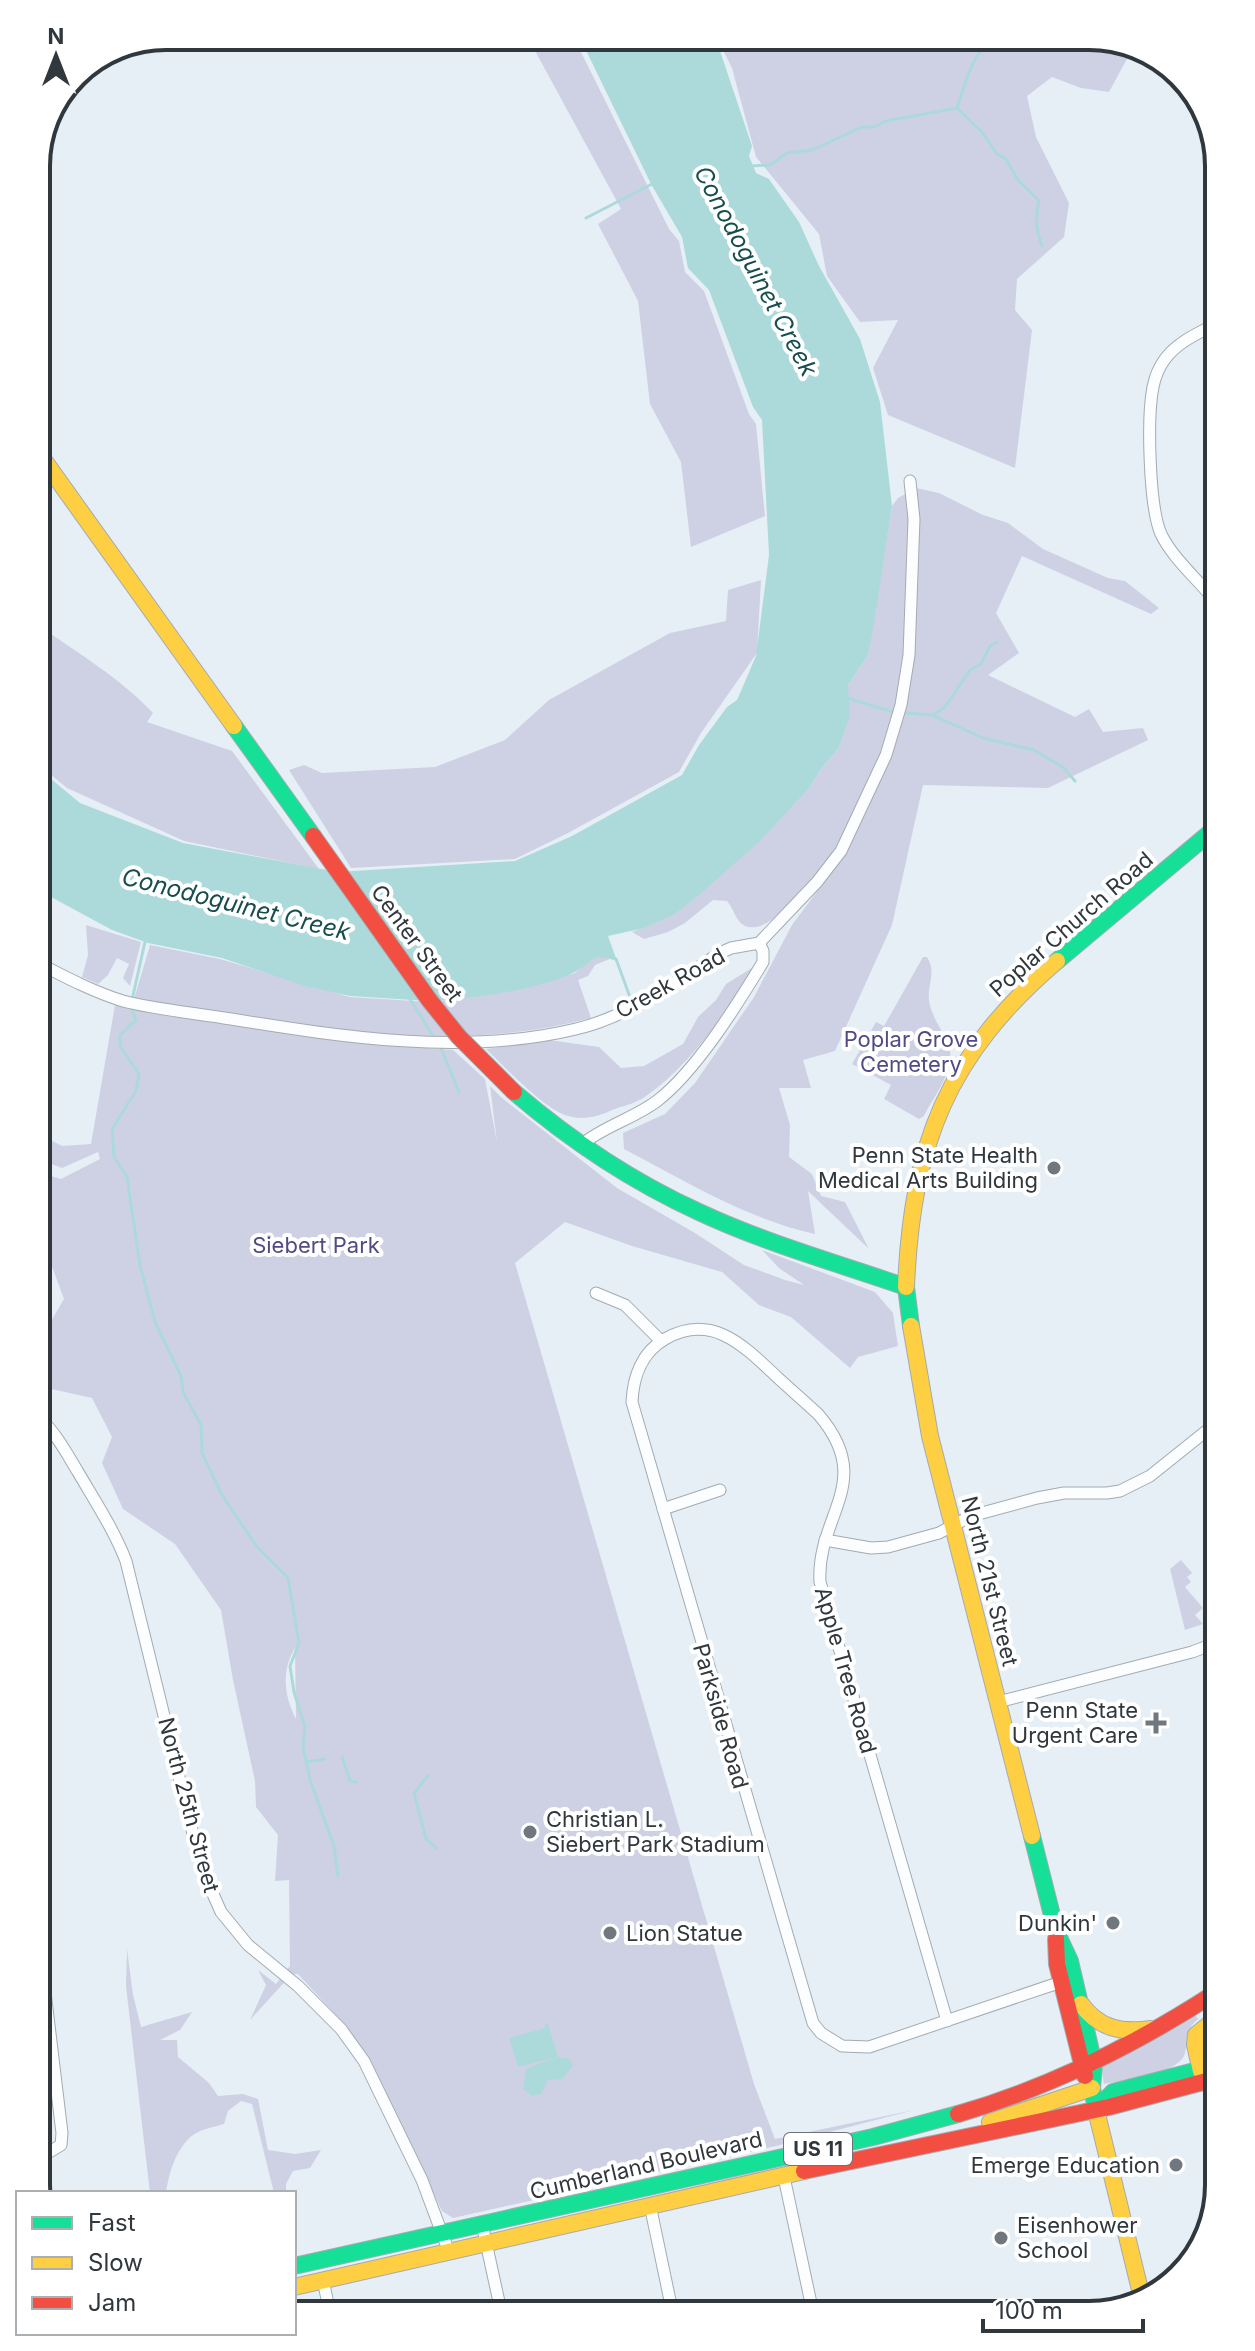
<svg xmlns="http://www.w3.org/2000/svg" width="1255" height="2351" viewBox="0 0 1255 2351" font-family="Inter,sans-serif">
<rect width="100%" height="100%" fill="#e6eff6"/>
<!-- green -->
<g fill="#ced1e4" fill-rule="evenodd">
<polygon points="527,36 573,36 669,229 679,241 685,272 704,291 749,414 756,424 765,516 691,547 681,462 650,404 638,301 598,224 621,209"/>
<polygon points="716,36 1098,36 1134,50 1128,57 1109,92 1081,88 1052,77 1027,96 1036,137 1069,203 1064,237 1017,279 1015,310 1032,330 1015,468 888,415 873,368 898,320 860,322 827,276 819,234 756,157 732,68"/>
<path d="M916,488L939,493L983,515L1008,523L1043,549L1108,578L1125,581L1159,608L1151,614L1022,556L996,613L1019,653L988,675L1075,717L1089,709L1103,732L1143,728L1148,740L1048,788L923,785L892,925L835,1051L803,1060L811,1088H779L790,1125L789,1157L812,1174L821,1196L845,1202L869,1249L808,1191L815,1234C747,1219 685,1181 624,1149L623,1133L665,1114L695,1083L754,997L792,925L844,855L837,848C821,868 774,938 745,926C736,922 734,909 727,901L713,900L685,923L668,932L644,939L632,932L672,915L691,902L810,787L821,769L838,749L848,685L868,655L892,506L898,498Z"/>
<polygon points="761,580 757,653 701,733 679,772 568,833 515,859 351,868 289,770 304,765 322,773 435,767 505,740 549,700 670,633 726,621 728,590"/>
<path d="M38,625C79,654 119,677 153,713L147,722L232,751L319,869L184,841L67,788L39,765Z"/>
<polygon points="86,925 141,942 130,986 123,978 129,964 117,958 108,975 98,984 82,977 88,955"/>
<path d="M150,945L220,959L350,997L431,1002L505,992L543,984L575,973L590,960L603,956L610,959L595,965L588,976L578,980L591,1018C442,1058 282,1022 134,999Z"/>
<path d="M923,957H927C937,973 927,984 929,1000C931,1015 940,1027 947,1041C959,1067 936,1092 924,1116L919,1119L884,1099L891,1085L852,1064L876,1022L884,1026Z"/>
<path d="M755,966C727,1011 690,1066 646,1096C637,1103 623,1106 612,1110C597,1117 582,1121 565,1115C542,1107 505,1067 486,1049L549,1040L599,1047L621,1068L644,1066L683,1044L698,1017L716,1000L726,984Z"/>
<path d="M115,1005L161,1015L348,1042L453,1050L485,1079L497,1142L490,1086L502,1098L617,1188L695,1233L744,1265L785,1280L804,1285L779,1268L762,1250L875,1292L893,1313L898,1346L858,1357L850,1368L791,1317L759,1305L722,1272L632,1246L565,1222L515,1263L754,2084L775,2139L914,2110L776,2146L453,2218L442,2211L372,2064L346,2026L298,1974H292L250,2020L266,1985L258,1970L276,1984L290,1966L289,1880L275,1881L278,1835L256,1807L255,1781L233,1680L221,1610L175,1544L123,1509L102,1463L112,1437L92,1398L47,1388L44,1333L64,1299L47,1253L41,1250V1173L61,1179L100,1159L98,1152L62,1168L41,1160V1135L62,1146L91,1144ZM295,1648V1649L296,1719C284,1696 281,1671 295,1648Z"/>
<polygon points="1181,1560 1192,1573 1187,1577 1191,1582 1185,1587 1203,1608 1195,1615 1203,1624 1185,1630 1170,1569"/>
<path d="M127,1949L133,1995L141,2027L192,2012L180,2030L160,2040H177L178,2057L209,2083L218,2096L243,2094L258,2099L268,2150L295,2154L321,2150L310,2168L293,2171L286,2184V2193H274L252,2104L241,2101L228,2111L224,2124C214,2127 201,2129 193,2135C176,2148 169,2173 166,2193H150L126,1986Z"/>
<path d="M1194,2013L1198,2019C1185,2030 1188,2039 1185,2053C1180,2074 1124,2080 1104,2084L1101,2065Z"/>
<path d="M1218,2024V2051L1205,2050C1199,2037 1209,2031 1218,2024Z"/>
</g>
<!-- water -->
<g fill="#acdadb">
<path d="M579,36H715L752,146L749,156L756,173L769,179L799,222L819,266L860,339L880,402L892,506L873,630L868,655L848,685L850,716L838,749L821,769L810,787L759,842L691,902L673,915L644,928L608,936L617,961C590,952 595,962 573,973C540,990 469,999 431,1001L337,872L515,861L572,836L682,775L699,745L727,707L737,700L756,656L769,555L762,420L753,407L709,290L688,268L682,237L651,184Z"/>
<polygon points="39,769 80,803 183,843 332,871 429,1001 350,996 305,986 222,958 148,943 112,930 40,891"/>
<polygon points="548,2024 558,2057 569,2059 573,2066 562,2079 548,2080 541,2094 532,2096 523,2089 526,2069 553,2058 518,2067 509,2038 545,2028 544,2025"/>
</g>
<g fill="none" stroke-linecap="round" stroke-linejoin="round">
<!-- stream -->
<g stroke="#acdadb" stroke-width="3">
<path d="M957,108L982,132L997,154L1006,159L1018,180L1039,201C1035,218 1036,230 1042,246"/>
<path d="M957,108C965,84 973,49 997,36"/>
<polyline points="751,166 770,165 787,153 812,150 862,127 874,127 886,121 957,108"/>
<polyline points="586,218 654,183"/>
<polyline points="847,698 893,712 932,715 983,738 1034,750 1063,767 1075,781"/>
<polyline points="933,715 945,707 970,670 981,664 990,646 997,642"/>
<polyline points="616,959 630,997"/>
<polyline points="410,999 433,1036"/>
<polyline points="132,1000 145,942"/>
<polyline points="131,1008 136,1020 120,1035 120,1046 139,1074 136,1091 112,1129 114,1157 127,1177 140,1265 155,1322 181,1376 183,1392 201,1425 202,1453 210,1470 222,1495 257,1547 288,1578 299,1643 290,1666 294,1692 305,1727 303,1747 310,1780 334,1846 338,1876"/>
<polyline points="441,1048 459,1092"/>
<polyline points="342,1757 350,1781 356,1782"/>
<polyline points="306,1762 325,1759"/>
<polyline points="428,1776 414,1793 426,1839 436,1848"/>
</g>
<defs>
<g id="street">
<path d="M1210,327C1194,335 1176,344 1165,359C1159,367 1155,377 1153,387C1147,417 1149,507 1161,534C1172,557 1195,577 1211,596"/>
<path d="M40,964C67,978 94,992 123,1001C158,1010 196,1013 231,1019C342,1037 465,1056 576,1029C628,1017 676,982 720,953L731,948L759,943L817,882L841,851L886,755L901,705L909,655L914,519L910,481"/>
<path d="M581,1145C604,1126 633,1119 657,1101C696,1071 737,1005 763,962V951L759,943"/>
<polyline points="596,1293 625,1305 661,1341"/>
<path d="M42,1420C57,1435 67,1454 78,1472C95,1501 114,1530 126,1561L194,1838L209,1885L221,1912L248,1945L298,1986L341,2029L364,2061L422,2180L449,2252"/>
<polyline points="663,1509 720,1490"/>
<polyline points="825,1540 871,1548 888,1547 939,1533 971,1516 1037,1498 1064,1493 1107,1493 1120,1491 1150,1476 1215,1424"/>
<polyline points="998,1702 1192,1652 1216,1643"/>
<polyline points="45,1992 62,2133 61,2145 46,2154"/>
<path d="M947,2021L820,1582C816,1515 877,1482 818,1414C804,1401 790,1389 777,1377C744,1346 712,1312 665,1339C642,1352 633,1377 632,1402L813,2023L821,2033L842,2046L869,2047L1061,1982"/>
<polyline points="784,2177 812,2308"/>
<polyline points="650,2205 672,2310"/>
<polyline points="482,2224 501,2311"/>
<polyline points="323,2280 330,2313"/>
</g>
<g id="fast">
<polyline points="234,726 313,836"/>
<polyline points="1057,961 1212,831"/>
<path d="M514,1092C570,1140 631,1181 699,1212C765,1243 837,1263 906,1287L911,1326"/>
<polyline points="1032,1836 1056,1931 1070,1961 1094,2064 1092,2088 1096,2110"/>
<polyline points="1096,2110 1113,2092 1218,2065"/>
<polyline points="294,2266 873,2137 958,2114"/>
</g>
<g id="slow">
<polyline points="38,452 234,726"/>
<path d="M906,1287C912,1144 947,1055 1057,961"/>
<polyline points="911,1326 930,1436 1032,1836"/>
<path d="M1081,2004C1099,2029 1122,2033 1151,2029"/>
<polyline points="1201,2071 1195,2045 1196,2035 1218,2017"/>
<polyline points="1096,2110 1143,2302"/>
<polyline points="990,2122 1092,2088"/>
<polyline points="294,2287 804,2171"/>
</g>
<g id="jam">
<polyline points="1056,1939 1057,1964 1085,2076"/>
<path d="M958,2114C1051,2087 1137,2044 1218,1991"/>
<polyline points="804,2171 1109,2107 1218,2078"/>
</g>
</defs>
<!-- street casing -->
<use href="#street" stroke="#a3abb1" stroke-width="13"/>
<!-- fast casing -->
<use href="#fast" stroke="#a3abb1" stroke-width="18"/>
<!-- slow casing -->
<use href="#slow" stroke="#a3abb1" stroke-width="18"/>
<!-- jam casing -->
<use href="#jam" stroke="#a3abb1" stroke-width="18"/>
<!-- street -->
<use href="#street" stroke="#fbfdfe" stroke-width="11"/>
<!-- fast -->
<use href="#fast" stroke="#16e098" stroke-width="16"/>
<!-- slow -->
<use href="#slow" stroke="#ffcf43" stroke-width="16"/>
<!-- jam -->
<use href="#jam" stroke="#f24e42" stroke-width="16"/>
<defs>
<polyline id="jam-bridge" points="313,836 430,1001 459,1037 514,1092"/>
</defs>
<!-- jam-bridge casing -->
<use href="#jam-bridge" stroke="#a3abb1" stroke-width="18" stroke-linecap="butt"/>
<!-- jam-bridge -->
<use href="#jam-bridge" stroke="#f24e42" stroke-width="16"/>
</g>
<!-- markers -->
<g fill="#70777e" stroke="#fff" stroke-width="3">
<circle cx="1054" cy="1168" r="8"/>
<path d="M1152 1711h8v8h8v8h-8v8h-8v-8h-8v-8h8z"/>
<circle cx="530" cy="1832" r="8"/>
<circle cx="1113" cy="1923" r="8"/>
<circle cx="610" cy="1933" r="8"/>
<circle cx="1176" cy="2165" r="8"/>
<circle cx="1001" cy="2238" r="8"/>
</g>
<g text-anchor="middle" dominant-baseline="central" stroke-width="8" stroke-linejoin="round" paint-order="stroke">
<!-- shield labels -->
<rect fill="#fff" stroke="#6e7377" stroke-width="2" x="784" y="2133" width="68" height="32" rx="6"/>
<g font-size="20" font-weight="bold" fill="#30373d">
<text x="818" y="2149">US 11</text>
</g>
<!-- street labels -->
<g font-size="22" fill="#30373d" stroke="#fff">
<text transform="translate(1071 924) rotate(-41)">Poplar Church Road</text>
<text transform="translate(417 943) rotate(54)">Center Street</text>
<text transform="translate(670 983) rotate(-29)">Creek Road</text>
<text transform="translate(990 1581) rotate(76)">North 21st Street</text>
<text transform="translate(846 1670) rotate(74)">Apple Tree Road</text>
<text transform="translate(721 1716) rotate(74)">Parkside Road</text>
<text transform="translate(189 1805) rotate(75)">North 25th Street</text>
<text transform="translate(646 2165) rotate(-13)">Cumberland Boulevard</text>
</g>
<!-- park labels -->
<g font-size="22" fill="#514b85" stroke="#fff">
<text x="911" y="1039">Poplar Grove<tspan x="911" dy="25">Cemetery</tspan></text>
<text x="316" y="1245">Siebert Park</text>
</g>
<!-- poi labels -->
<g font-size="22" fill="#30373d" stroke="#fff" text-anchor="end">
<text x="1038" y="1155">Penn State Health<tspan x="1038" dy="25">Medical Arts Building</tspan></text>
<text x="1138" y="1710">Penn State<tspan x="1138" dy="25">Urgent Care</tspan></text>
<text x="546" y="1819" text-anchor="start">Christian L.<tspan x="546" dy="25">Siebert Park Stadium</tspan></text>
<text x="1097" y="1923">Dunkin'</text>
<text x="626" y="1933" text-anchor="start">Lion Statue</text>
<text x="1160" y="2165">Emerge Education</text>
<text x="1017" y="2225" text-anchor="start">Eisenhower<tspan x="1017" dy="25">School</tspan></text>
</g>
<!-- water labels -->
<g font-size="24" font-style="italic" fill="#174e4d" stroke="#fff">
<text transform="translate(756 271) rotate(62)">Conodoguinet Creek</text>
<text transform="translate(236 904) rotate(14)">Conodoguinet Creek</text>
</g>
</g>
<!-- crop -->
<path d="M0 0H1255V2351H0ZM166 50H1089A116 116 0 0 1 1205 166V2185A116 116 0 0 1 1089 2301H166A116 116 0 0 1 50 2185V166A116 116 0 0 1 166 50Z" fill="#fff" fill-rule="evenodd"/>
<path fill="none" stroke="#30373d" stroke-width="4" d="M166 50H1089A116 116 0 0 1 1205 166V2185A116 116 0 0 1 1089 2301H166A116 116 0 0 1 50 2185V166A116 116 0 0 1 166 50Z"/>
<!-- legend -->
<rect x="16" y="2191" width="280" height="144" fill="#ffffff" stroke="#acafb1" stroke-width="2"/>
<rect x="32" y="2217" width="40" height="12" fill="#16e098" stroke="#acafb1" stroke-width="2"/>
<text x="88" y="2231" font-size="24" fill="#30373d">Fast</text>
<rect x="32" y="2257" width="40" height="12" fill="#ffcf43" stroke="#acafb1" stroke-width="2"/>
<text x="88" y="2271" font-size="24" fill="#30373d">Slow</text>
<rect x="32" y="2297" width="40" height="12" fill="#f24e42" stroke="#acafb1" stroke-width="2"/>
<text x="88" y="2311" font-size="24" fill="#30373d">Jam</text>
<!-- north arrow -->
<g transform="translate(56 56)" stroke="#ffffff" stroke-width="6" paint-order="stroke">
<path d="M0-6L14 30L0 20L-14 30Z" fill="#30373d"/>
<text y="-12" font-size="22" font-weight="bold" text-anchor="middle" fill="#30373d">N</text>
</g>
<!-- scale -->
<path d="M983 2319v12h160v-12" fill="none" stroke="#30373d" stroke-width="4"/>
<text x="995" y="2319" font-size="24" fill="#30373d" stroke="#ffffff" stroke-width="6" paint-order="stroke">100 m</text>
</svg>
